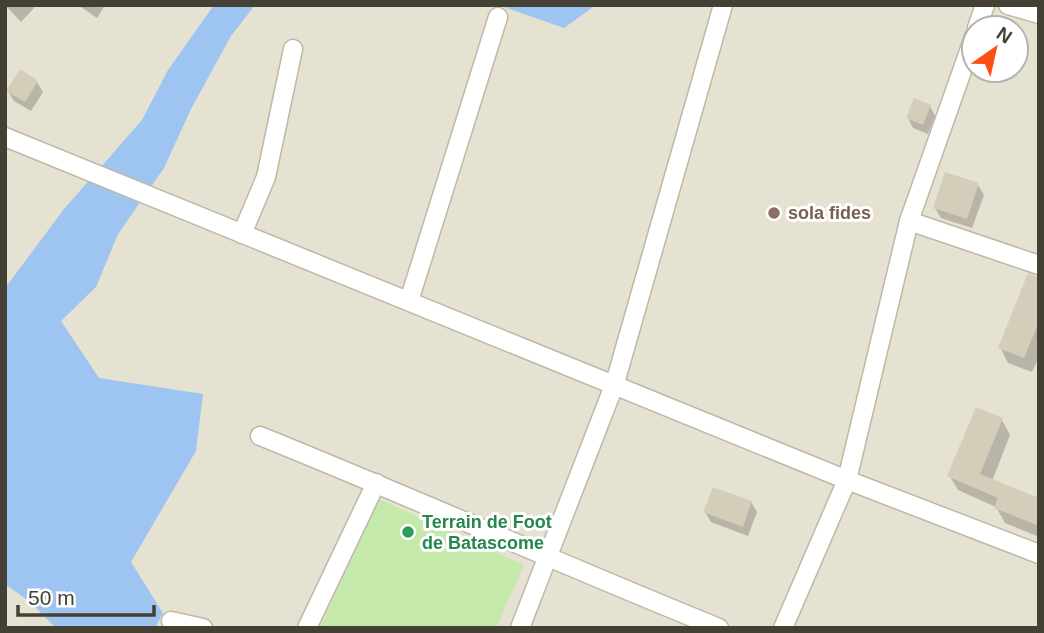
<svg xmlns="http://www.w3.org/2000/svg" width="1044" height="633" viewBox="0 0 1044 633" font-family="Helvetica,sans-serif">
<rect width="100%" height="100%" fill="#f2f0e4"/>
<!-- residential -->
<path fill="#e6e2d2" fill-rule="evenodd" d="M5,5H1039V628H5ZM974,28H1016V70H974Z"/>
<!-- green -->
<polygon fill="#c5e8ab" points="379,499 524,565 496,628 320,628"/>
<!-- water -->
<g fill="#9ec5f1">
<polygon points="214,5 255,5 231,36 191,109 164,168 118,234 96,287 61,321 99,378 203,394 196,451 131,562 163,613 155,628 56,628 30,602 5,584 5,288 64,209 142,120 168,70"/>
<polygon points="498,5 596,5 564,28"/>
</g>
<!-- shadow -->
<g fill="#0003">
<polygon points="5,5 32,5 34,8 21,22"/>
<polygon points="78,5 105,5 97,18"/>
<polygon points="37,82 43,92 31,111 14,101 8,91"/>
<polygon points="930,106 935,116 928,134 913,128 908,118"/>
<polygon points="978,185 984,195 972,228 941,218 935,208"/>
<polygon points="1039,279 1039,357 1032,372 1008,363 1000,347"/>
<polygon points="1002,420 1010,435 992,481 1039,500 1039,537 1005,523 996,507 958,490 949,475"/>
<polygon points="751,502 757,512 748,536 711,522 705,512"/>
</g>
<!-- building -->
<g fill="#d4cdb9">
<polygon points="20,69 38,81 25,102 6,91"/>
<polygon points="914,98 931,105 923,125 906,118"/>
<polygon points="945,172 979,183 967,219 933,208"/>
<polygon points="1028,273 1039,277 1039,322 1024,358 998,348"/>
<polygon points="976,407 1003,418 980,474 1039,498 1039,526 994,508 998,498 947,476"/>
<polygon points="713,487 752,501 743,527 703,512"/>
</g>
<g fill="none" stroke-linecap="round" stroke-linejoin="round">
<defs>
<g id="minor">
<polyline points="1008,5 1039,14"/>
<polyline points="977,28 985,5"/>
<polyline points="5,137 847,480 1039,554"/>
<polyline points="909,221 1039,265"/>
<polyline points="242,234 266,177 293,49"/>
<polyline points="409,301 498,17"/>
<path d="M260,436C414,498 565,566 719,628"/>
<polyline points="171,621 203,628"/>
<polyline points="307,628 376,483"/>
<polyline points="520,628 615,383 723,5"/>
<polyline points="783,628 847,480 909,221 974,37"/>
</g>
</defs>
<!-- minor casing -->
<use href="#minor" stroke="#beb8a6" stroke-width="21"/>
<!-- minor -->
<use href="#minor" stroke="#fff" stroke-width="18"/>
</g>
<!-- markers -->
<circle fill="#8d6e63" stroke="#fff" stroke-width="2.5" cx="774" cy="213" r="7"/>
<circle fill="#2e9e5b" stroke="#fff" stroke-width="2.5" cx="408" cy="532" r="7"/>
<g text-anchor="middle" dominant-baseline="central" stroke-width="6" stroke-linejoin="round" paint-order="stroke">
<!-- education labels -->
<g font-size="18" font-weight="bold" fill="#785e54" stroke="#fff" text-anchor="start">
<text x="788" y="213">sola fides</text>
</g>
<!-- leisure labels -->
<g font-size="18" font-weight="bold" fill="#27864d" stroke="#fff" text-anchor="start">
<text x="422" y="522">Terrain de Foot<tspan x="422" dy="21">de Batascome</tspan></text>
</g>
</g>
<!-- border -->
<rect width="1044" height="633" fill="none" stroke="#444034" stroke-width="14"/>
<!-- north arrow -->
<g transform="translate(995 49) rotate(34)"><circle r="33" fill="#ffffff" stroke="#b4b3ae" stroke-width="2"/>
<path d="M0-5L12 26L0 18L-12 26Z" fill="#fd5010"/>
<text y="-10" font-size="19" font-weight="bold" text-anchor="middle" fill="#444034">N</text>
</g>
<!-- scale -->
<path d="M18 605v10h136v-10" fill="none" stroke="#444034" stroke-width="3.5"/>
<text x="28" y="605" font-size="21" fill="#444034" stroke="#ffffff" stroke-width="5" paint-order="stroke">50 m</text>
</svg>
